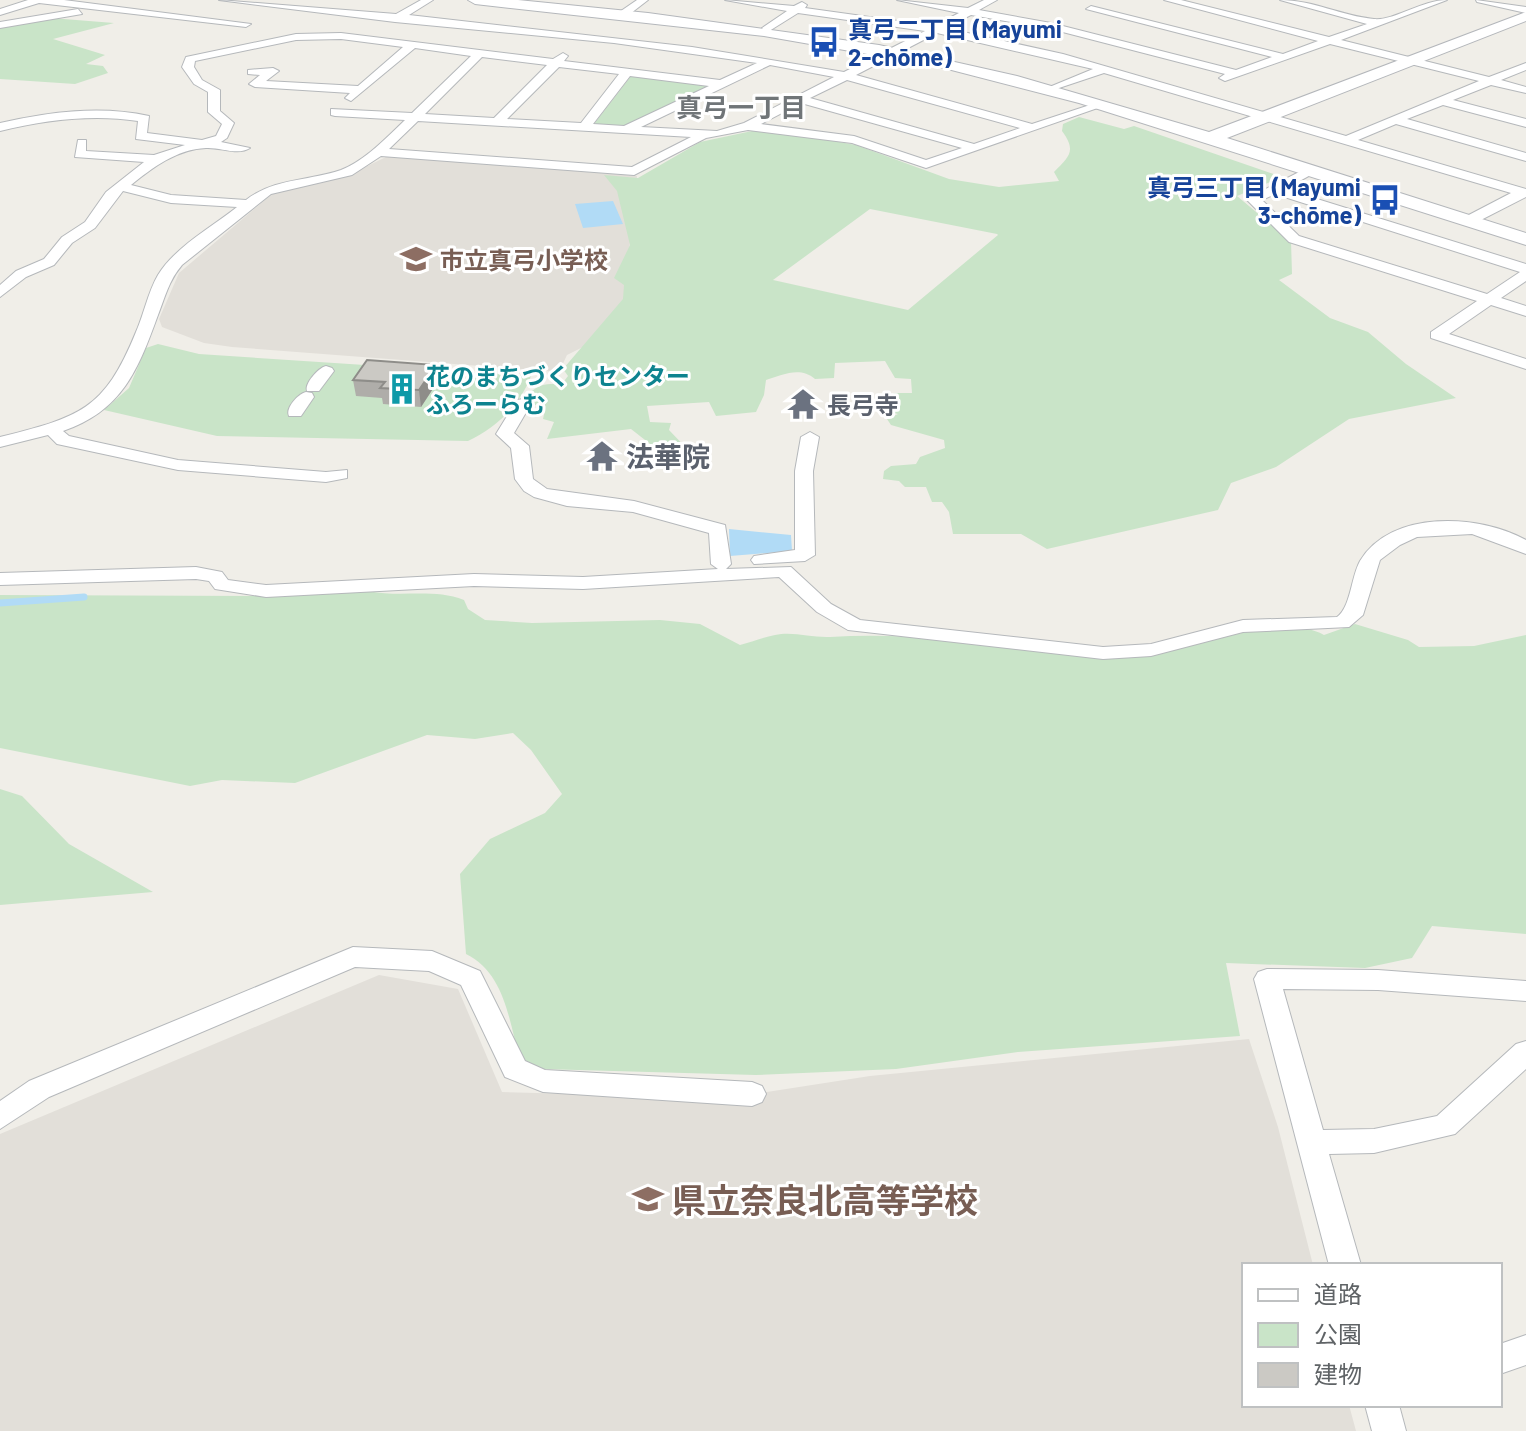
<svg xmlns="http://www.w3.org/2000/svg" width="1526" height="1431" viewBox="0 0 1526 1431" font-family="Barlow,'Noto Sans JP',sans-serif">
<rect width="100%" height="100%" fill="#f0eee8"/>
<!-- education -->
<g fill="#e2dfd9">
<polygon points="388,156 637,176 621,328 567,355 559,372 232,347 204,343 162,327 159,319 179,273 272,194 347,176"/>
<polygon points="379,975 458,989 502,1092 729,1098 870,1076 1249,1039 1278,1127 1313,1265 1244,1265 1244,1405 1349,1405 1356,1431 0,1431 0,1134"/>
</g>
<!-- green -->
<g fill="#c9e4c8" fill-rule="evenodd">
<polygon points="51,18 114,23 53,39 105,55 86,64 103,66 108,73 75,84 0,79 0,24"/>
<polygon points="631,76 707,84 709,86 626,126 594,124"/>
<path d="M1079,117L1124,129L1134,126L1282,177L1237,196L1291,241L1292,274L1279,280L1330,318L1368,332L1406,364L1456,398L1349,419L1276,467L1231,483L1218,510L1047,549L1021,534H953L949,512L942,502H932L926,487H905L899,481L883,479L884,471L891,466L916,464L920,457L945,448L944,440L891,425L887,419L898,414L886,411L884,402L894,393H912L911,379L895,378L885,361L835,363L834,378L815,379C800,366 782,375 766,380L764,395L756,412L716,416L709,402L647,406L650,422L671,423L669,430L692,454L661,464L654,447L631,429L547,439L554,422L543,419L545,410L538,405H526V396C538,385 545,382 561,385L568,376L563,369L623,299L624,285L614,278L630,245L617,191L604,175L638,178L700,142L752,131L789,133L856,145L949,179L999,187L1059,181L1054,172C1069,157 1077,151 1062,131L1063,124ZM870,209L997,234L998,235L908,310L773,280Z"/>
<path d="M158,344L199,354L531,376C520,405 497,427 468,441L217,436L104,410L129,388L146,348Z"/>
<path d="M369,591C400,598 433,588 464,600L468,609L485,620L532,623L660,620L700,624L740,645C752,642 764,637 775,635C793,631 812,638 830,637C933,630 1032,653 1134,655C1187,657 1274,608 1324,635L1355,624L1408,640L1419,647L1474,646L1526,635V934L1432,926L1412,958L1365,968L1226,963L1240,1036L1018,1052L896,1069L756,1075L542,1069L520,1060C509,1021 505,973 466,954L460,874L490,839L545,813L562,794L531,750L513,733L475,739L427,735L295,783L222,780L190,786L0,748V595L275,596Z"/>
<polygon points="0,789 22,796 69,844 153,892 0,905"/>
</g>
<!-- water -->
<g fill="#b1dbf6">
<polygon points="613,201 623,224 583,228 575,204"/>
<polygon points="729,529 791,535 792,551 730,556"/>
</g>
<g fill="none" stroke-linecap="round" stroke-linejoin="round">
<!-- stream -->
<polyline stroke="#b1dbf6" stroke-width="7" points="0,603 84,597"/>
<defs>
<g id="street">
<polygon points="28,0 64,0 251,24 246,27 39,3 0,15 0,9"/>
<path d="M219,0L396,14L421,0H433L409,15L692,47L844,72L925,31L798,13L766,33L762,28L787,11L725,0L794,6L802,2L807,5L805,8L934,26L959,13L897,0L968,8L984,0H997L979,10L1051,23L1236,70L1272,57L1086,9L1091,6L1283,54L1318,41L1164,0H1181L1329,37L1367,24L1280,0C1313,0 1342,16 1374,19C1394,21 1422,0 1447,0L1341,40L1489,77L1526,63V70L1501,80L1526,87V93L1491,85L1453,100L1526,119V127L1443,105L1407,119L1526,153V161L1396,124L1358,140L1526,189V197L1473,224H1463V218L1511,193L1104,73L1047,92V88L1093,69L937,33L856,75L1032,124L1099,102L1109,104L926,168L852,143L748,130L706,138L634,175L381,156L352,175L271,194L182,265C169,280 165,297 158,315C138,370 122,411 63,431L69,436L178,460L326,472L347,470V478L326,482L178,470L57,444L48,435L0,447V437C79,417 104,411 136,332C144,314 148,292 158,275C175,247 212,227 237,207L171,203L123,191L95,228L72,243L54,265L26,277L0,297V285L16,271L44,259L62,237L85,222L106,192L144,162L75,157L78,140H86V151L154,155L185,145L136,139L138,121C92,114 45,120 0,131V123C49,112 100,105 149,116L147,133L202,140L216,136L222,124L208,112V92L194,84L182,67L186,57L296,34L341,33L553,59L563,53L568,56L564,61L720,80L757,63L614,43L395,22ZM971,15L1051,29L1225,74L1219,78L1225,81L1330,44L1479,81L1346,136L1063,54L945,28ZM341,39L403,47L358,86L266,81L279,71L273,68L248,70V74L260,75L249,84L255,87L350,93L345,98L351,101L415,48L471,56L412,113L331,109V115L335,116L405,120C386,138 366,160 341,170C309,181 274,178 246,200L171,195L131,185C152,168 177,149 206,148C220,147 238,156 250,148L221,142L227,138L234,123L220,111V90L202,80L194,67L195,61L296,40ZM482,57L547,65L494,118L425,114ZM770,65L834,77L744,123L717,131L641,127ZM559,67L619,74L581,123L507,119ZM630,76L709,86L624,126L593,124ZM847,80L1020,128L974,144L810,98ZM801,103L962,148L926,160L854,136L761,124ZM418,121L691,137L632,167L389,149Z"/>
<polygon points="637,0 648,0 626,17 618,17 618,13"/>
<polygon points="1476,0 1526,7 1526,13 1477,2"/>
<polygon points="78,9 82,14 0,28 0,22"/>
<path d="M1305,169L1316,172L1285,189L1526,264V281L1501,298L1526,306V316L1491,305L1449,334L1526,359V369L1431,338V332L1477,301L1289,242L1246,199ZM1275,194L1520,272L1487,294L1299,236L1262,200Z"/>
<path d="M326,366L332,368L334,371L319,391H307C304,384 318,368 326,366Z"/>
<path d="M306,392L312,393L314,397L301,416H289C285,408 298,394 306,392Z"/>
<path d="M523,399L531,404L514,433L529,446L533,479L547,489L634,501L725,525L731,564L726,569L791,567L831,604L860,620L1103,647L1151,644L1243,620L1337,617C1351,607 1351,577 1360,561C1391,509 1480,514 1526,540V554L1472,534L1417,537L1400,545L1380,560L1363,615L1349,627L1243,632L1151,656L1103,659L848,630L817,612L779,577L583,589L474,586L266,597L215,589L209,581L196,579L0,585V573L196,567L222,572L228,580L266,585L474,574L583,577L718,569L711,564L709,533L633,512L567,506L534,497L524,491L515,479L511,448L496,434L517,400Z"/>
<polygon points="810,432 819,437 813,471 815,555 805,561 754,564 751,560 754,556 795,550 795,471 801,437"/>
<polygon points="353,947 432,951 480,971 525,1061 545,1070 752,1082 762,1086 766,1094 762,1102 752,1106 543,1092 505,1077 461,985 429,971 355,967 49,1097 0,1129 0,1101 29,1081"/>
<polygon points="1267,969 1378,970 1526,981 1526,1001 1378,990 1283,989 1323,1130 1374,1129 1437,1116 1516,1044 1526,1041 1526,1069 1455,1134 1374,1153 1329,1154 1361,1265 1329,1265 1254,979 1258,972"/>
<polygon points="1526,1335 1526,1365 1500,1374 1500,1344"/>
<polygon points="1365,1405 1399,1405 1406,1431 1372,1431"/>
</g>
<polygon id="secondary" points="468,0 518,0 648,13 879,45 1017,76 1209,132 1526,12 1526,21 1227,138 1526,233 1526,245 1079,103 936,66 764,36 475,4"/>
</defs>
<!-- street casing -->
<use href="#street" stroke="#b5b8bb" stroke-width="2"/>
<!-- secondary casing -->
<use href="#secondary" stroke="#b4b7bb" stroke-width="2"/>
<!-- street -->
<use href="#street" fill="#fff" fill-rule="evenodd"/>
<!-- secondary -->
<use href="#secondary" fill="#fff" fill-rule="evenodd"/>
</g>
<!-- wall -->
<polygon fill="#afada9" points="436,365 438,381 421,407 383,404 382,398 356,396 353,380"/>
<!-- shaded-wall -->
<polygon fill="#8e8d89" points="436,365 438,381 421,407 419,390"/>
<!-- building -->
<polygon fill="#cbc9c4" stroke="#8e8d89" stroke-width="2" points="367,360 436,365 419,390 380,388 385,382 353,380"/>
<!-- icons -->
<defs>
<symbol id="bus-bare" viewBox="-9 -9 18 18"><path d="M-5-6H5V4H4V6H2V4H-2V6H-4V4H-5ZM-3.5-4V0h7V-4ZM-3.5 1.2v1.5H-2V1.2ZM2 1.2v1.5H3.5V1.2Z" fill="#1a4fb4" stroke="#fff" stroke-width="2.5" paint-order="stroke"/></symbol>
<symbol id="school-bare" viewBox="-9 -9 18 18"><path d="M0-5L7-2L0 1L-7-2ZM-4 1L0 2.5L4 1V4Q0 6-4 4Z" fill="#8d6e63" stroke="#fff" stroke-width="2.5" paint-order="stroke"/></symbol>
<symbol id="building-bare" viewBox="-9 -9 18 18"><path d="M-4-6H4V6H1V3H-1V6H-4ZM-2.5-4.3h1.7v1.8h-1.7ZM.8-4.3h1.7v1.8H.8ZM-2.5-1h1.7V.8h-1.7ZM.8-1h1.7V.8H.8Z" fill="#0f9aa8" stroke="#fff" stroke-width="2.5" paint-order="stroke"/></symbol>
<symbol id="temple-bare" viewBox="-9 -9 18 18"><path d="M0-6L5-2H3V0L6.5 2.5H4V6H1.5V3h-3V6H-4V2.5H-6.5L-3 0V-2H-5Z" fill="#6b7280" stroke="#fff" stroke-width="2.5" paint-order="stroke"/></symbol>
</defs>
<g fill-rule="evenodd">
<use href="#bus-bare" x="802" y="20" width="44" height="44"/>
<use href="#bus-bare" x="1363" y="178" width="44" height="44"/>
<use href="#school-bare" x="394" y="237" width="44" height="44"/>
<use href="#building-bare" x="380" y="367" width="44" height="44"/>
<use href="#temple-bare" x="781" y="382" width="44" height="44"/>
<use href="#temple-bare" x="580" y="434" width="44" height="44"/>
<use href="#school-bare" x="626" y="1177" width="44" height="44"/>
</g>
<g text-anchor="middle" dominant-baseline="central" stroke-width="6" stroke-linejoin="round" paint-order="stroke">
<!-- far-transit labels -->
<g font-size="24" font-weight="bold" fill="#164399" stroke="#fff" text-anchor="start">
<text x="848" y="28">真弓二丁目 (Mayumi<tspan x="848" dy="28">2-chōme)</tspan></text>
<text x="1361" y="186" text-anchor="end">真弓三丁目 (Mayumi<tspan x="1361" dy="28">3-chōme)</tspan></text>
</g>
<!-- far-education labels -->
<g font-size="24" font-weight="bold" fill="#785e54" stroke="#fff" text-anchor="start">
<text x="440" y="259">市立真弓小学校</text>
</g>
<!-- far-culture labels -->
<g font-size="24" font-weight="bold" fill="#0d838f" stroke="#fff" text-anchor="start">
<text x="426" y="375">花のまちづくりセンター<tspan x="426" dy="28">ふろーらむ</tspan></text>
</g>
<!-- far-worship labels -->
<g font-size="24" font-weight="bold" fill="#5b616d" stroke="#fff" text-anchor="start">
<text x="827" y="404">長弓寺</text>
</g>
<!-- far-neighbourhood labels -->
<g font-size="26" font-weight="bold" fill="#707578" stroke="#fff">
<text x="741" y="106">真弓一丁目</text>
</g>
<!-- worship labels -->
<g font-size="28" font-weight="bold" fill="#5b616d" stroke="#fff" text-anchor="start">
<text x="626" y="456">法華院</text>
</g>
<!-- near-education labels -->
<g font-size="34" font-weight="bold" fill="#785e54" stroke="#fff" text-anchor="start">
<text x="672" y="1199">県立奈良北高等学校</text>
</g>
</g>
<!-- legend -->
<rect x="1242" y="1263" width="260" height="144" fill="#ffffff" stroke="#bfc1c2" stroke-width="2"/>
<rect x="1258" y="1289" width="40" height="12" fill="#ffffff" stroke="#bfc1c2" stroke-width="2"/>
<text x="1314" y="1303" font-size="24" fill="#5f6366">道路</text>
<rect x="1258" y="1323" width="40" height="24" fill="#c9e4c8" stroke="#bfc1c2" stroke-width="2"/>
<text x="1314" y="1343" font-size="24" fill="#5f6366">公園</text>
<rect x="1258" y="1363" width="40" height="24" fill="#cbc9c4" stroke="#bfc1c2" stroke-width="2"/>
<text x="1314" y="1383" font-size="24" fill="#5f6366">建物</text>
</svg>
